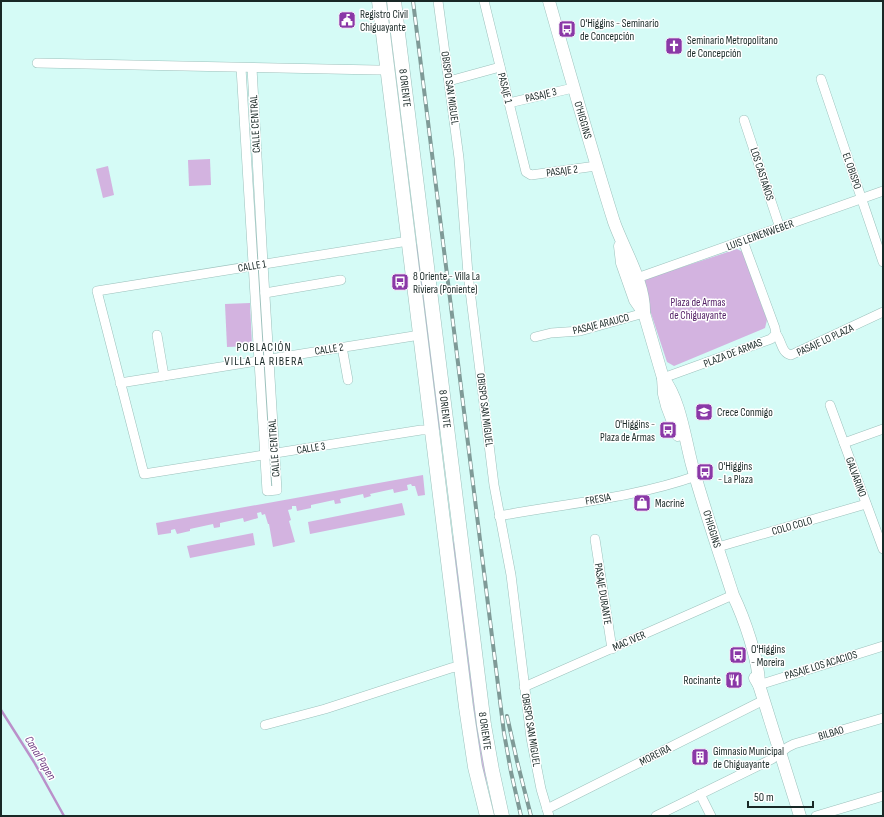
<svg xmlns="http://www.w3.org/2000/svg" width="884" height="817" viewBox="0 0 884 817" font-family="'Sofia Sans Condensed',sans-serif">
<rect width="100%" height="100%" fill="#d5fbf6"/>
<!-- green -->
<g fill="#d3b3e0">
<polygon points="210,159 211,185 189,186 188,160"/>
<polygon points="108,166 114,195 103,198 96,169"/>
<polygon points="419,242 441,431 436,428 414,247"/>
<polygon points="737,249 743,252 767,320 765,328 674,366 667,362 642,286 646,279"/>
<polygon points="250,303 252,346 227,347 225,304"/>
<polygon points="440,442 450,526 457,557 488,793 482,778"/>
<polygon points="423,475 425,495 418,496 415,486 412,486 411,484 407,485 408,490 394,493 393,489 370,494 371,496 364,498 363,494 340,499 341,503 335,504 334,500 311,505 311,508 297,511 296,506 292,506 292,509 288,510 291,520 289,521 295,542 273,547 269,524 268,524 265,514 262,515 261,512 257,513 258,518 244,522 243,518 220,523 220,527 214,528 213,524 190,529 190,531 177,534 175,529 171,530 171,533 158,535 156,523"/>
<polygon points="402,503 405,515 310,534 308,522"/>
<polygon points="253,533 255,545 190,558 187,546"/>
</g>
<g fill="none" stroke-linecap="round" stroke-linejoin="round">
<!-- stream -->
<polyline stroke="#ba90ca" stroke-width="2.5" points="1,710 34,762 64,816"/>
<defs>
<g id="minor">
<polyline points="438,1 459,158 468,274 494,485 511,575 531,738 541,789 549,816"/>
<polyline points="484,1 526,172 531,175 596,166"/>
<polyline points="37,63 377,70 387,70"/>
<polyline points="241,68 267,491 277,490 263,264 252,68"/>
<polyline points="821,79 883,262"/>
<polyline points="449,81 500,67"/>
<polyline points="509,103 573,88"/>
<polyline points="744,120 780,228"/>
<polyline points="408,241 97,291 144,474 421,430 432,430"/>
<polyline points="637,278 883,191"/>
<polyline points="265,293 341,280"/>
<path d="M776,334C782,341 781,353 791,355L883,312"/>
<polyline points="157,335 164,376"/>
<polyline points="535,337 551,333 580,331 644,313"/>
<polyline points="342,347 348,380"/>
<polyline points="663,378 771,339 776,334 775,328 743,241"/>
<polyline points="120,383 420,335"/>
<polyline points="830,405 883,549"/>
<polyline points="844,443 883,429"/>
<path d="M499,516C563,504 634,498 696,476"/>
<polyline points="595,539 612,649"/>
<polyline points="718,547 866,504"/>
<polyline points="759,685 883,646"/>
<polyline points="524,687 733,595"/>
<polyline points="265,725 325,709 451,668 461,666"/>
<polyline points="700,794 711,816"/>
<polyline points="547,809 764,700"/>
<polyline points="656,816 772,759 788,747 794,744 883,718"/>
<polyline points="816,816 883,796"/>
</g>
<g id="secondary">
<path d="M549,1C570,75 591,149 614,222C624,250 645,283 644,313"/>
<polyline points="620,246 622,263 635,300 644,313 663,378 664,394 667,406 678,435"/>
<path d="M663,378C680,399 685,439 692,465C704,508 719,552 733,595C744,618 759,660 759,685"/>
<polyline points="755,678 759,685 800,816"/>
</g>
<g id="primary">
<polyline points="379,1 466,707 475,767 487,816"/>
<polyline points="394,1 484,725 492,770 502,816"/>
</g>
</defs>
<!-- minor casing -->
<use href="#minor" stroke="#9cc1bc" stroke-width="10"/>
<!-- secondary casing -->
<use href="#secondary" stroke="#9cc1bc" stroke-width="13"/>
<!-- primary casing -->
<use href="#primary" stroke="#9cc1bc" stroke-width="15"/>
<!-- minor -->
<use href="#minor" stroke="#fff" stroke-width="9"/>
<!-- secondary -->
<use href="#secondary" stroke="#fff" stroke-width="12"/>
<!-- primary -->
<use href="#primary" stroke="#fff" stroke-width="14"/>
<defs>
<g id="rail">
<polyline points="413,1 504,733 511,772 521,816"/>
<polyline points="507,716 517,761 531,816"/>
</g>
</defs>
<!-- rail casing -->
<use href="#rail" stroke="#7f9a97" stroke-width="4"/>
<!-- rail -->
<use href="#rail" stroke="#fff" stroke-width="2.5" stroke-dasharray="8" stroke-linecap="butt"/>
</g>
<!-- icons -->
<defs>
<symbol id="civic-square" viewBox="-11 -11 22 22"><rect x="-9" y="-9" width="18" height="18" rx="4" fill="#8a38a7" stroke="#fff"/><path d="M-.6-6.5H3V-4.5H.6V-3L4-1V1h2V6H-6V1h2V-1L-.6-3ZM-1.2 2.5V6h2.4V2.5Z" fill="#fff"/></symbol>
<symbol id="bus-square" viewBox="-11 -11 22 22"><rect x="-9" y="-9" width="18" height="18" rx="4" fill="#8a38a7" stroke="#fff"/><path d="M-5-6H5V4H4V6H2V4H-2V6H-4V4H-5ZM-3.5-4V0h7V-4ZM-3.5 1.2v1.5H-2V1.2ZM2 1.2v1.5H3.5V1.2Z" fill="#fff"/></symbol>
<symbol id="church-square" viewBox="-11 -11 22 22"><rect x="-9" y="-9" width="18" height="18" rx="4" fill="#8a38a7" stroke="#fff"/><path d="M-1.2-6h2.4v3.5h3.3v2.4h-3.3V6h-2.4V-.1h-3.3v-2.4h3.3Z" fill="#fff"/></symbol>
<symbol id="school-square" viewBox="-11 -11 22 22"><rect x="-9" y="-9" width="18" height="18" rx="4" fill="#8a38a7" stroke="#fff"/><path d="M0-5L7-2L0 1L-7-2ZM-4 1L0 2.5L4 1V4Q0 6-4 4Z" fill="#fff"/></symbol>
<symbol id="shop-square" viewBox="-11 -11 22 22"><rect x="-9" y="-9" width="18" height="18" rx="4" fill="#8a38a7" stroke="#fff"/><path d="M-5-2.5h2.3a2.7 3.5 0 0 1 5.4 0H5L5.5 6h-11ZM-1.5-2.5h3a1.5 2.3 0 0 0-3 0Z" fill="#fff"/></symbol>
<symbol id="restaurant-square" viewBox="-11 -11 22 22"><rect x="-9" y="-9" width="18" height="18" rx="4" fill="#8a38a7" stroke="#fff"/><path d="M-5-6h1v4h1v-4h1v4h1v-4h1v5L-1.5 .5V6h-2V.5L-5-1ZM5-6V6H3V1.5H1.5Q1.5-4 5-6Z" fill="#fff"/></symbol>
<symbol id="building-square" viewBox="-11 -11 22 22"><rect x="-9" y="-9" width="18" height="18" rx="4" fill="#8a38a7" stroke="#fff"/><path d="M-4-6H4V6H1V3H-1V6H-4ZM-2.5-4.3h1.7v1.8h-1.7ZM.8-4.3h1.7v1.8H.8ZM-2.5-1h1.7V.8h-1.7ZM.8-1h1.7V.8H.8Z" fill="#fff"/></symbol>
</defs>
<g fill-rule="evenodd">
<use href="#civic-square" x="337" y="10" width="20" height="20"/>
<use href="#bus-square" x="557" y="19" width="20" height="20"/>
<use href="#church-square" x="664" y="36" width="20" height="20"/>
<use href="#bus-square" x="390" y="272" width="20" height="20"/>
<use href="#school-square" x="694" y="402" width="20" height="20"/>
<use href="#bus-square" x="658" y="420" width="20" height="20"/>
<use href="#bus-square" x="695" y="462" width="20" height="20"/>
<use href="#shop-square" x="632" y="493" width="20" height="20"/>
<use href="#bus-square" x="728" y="645" width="20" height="20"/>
<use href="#restaurant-square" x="724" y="670" width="20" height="20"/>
<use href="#building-square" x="690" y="747" width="20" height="20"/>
</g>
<g text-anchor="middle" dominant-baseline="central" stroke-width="3" stroke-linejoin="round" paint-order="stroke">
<!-- poi labels -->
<g font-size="11" fill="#192826" stroke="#fff" text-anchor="start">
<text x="360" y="14">Registro Civil<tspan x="360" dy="13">Chiguayante</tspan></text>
<text x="580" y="23">O'Higgins - Seminario<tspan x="580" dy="13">de Concepción</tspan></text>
<text x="687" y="40">Seminario Metropolitano<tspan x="687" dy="13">de Concepción</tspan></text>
<text x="413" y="276">8 Oriente - Villa La<tspan x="413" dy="13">Riviera (Poniente)</tspan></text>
<text x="717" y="412">Crece Conmigo</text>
<text x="655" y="424" text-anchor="end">O'Higgins -<tspan x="655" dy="13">Plaza de Armas</tspan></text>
<text x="718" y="466">O'Higgins<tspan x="718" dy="13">- La Plaza</tspan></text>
<text x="655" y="503">Macriné</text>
<text x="751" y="649">O'Higgins<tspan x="751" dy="13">- Moreira</tspan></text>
<text x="721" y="680" text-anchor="end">Rocinante</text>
<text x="713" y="751">Gimnasio Municipal<tspan x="713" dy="13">de Chiguayante</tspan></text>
</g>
<!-- street labels -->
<g font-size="11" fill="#192826" stroke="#fff">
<text transform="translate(405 88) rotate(83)">8 ORIENTE</text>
<text transform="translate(450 88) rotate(82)">OBISPO SAN MIGUEL</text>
<text transform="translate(505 88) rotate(76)">PASAJE 1</text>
<text transform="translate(541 95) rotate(-13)">PASAJE 3</text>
<text transform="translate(583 120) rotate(74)">O'HIGGINS</text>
<text transform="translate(255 124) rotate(-93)">CALLE CENTRAL</text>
<text transform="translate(562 171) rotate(-7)">PASAJE 2</text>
<text transform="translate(852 171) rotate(71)">EL OBISPO</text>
<text transform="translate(762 174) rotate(72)">LOS CASTAÑOS</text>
<text transform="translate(760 235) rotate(-20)">LUIS LEINENWEBER</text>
<text transform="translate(252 266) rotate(-9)">CALLE 1</text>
<text transform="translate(601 324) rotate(-14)">PASAJE ARAUCO</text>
<text transform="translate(825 340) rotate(-25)">PASAJE LO PLAZA</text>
<text transform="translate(329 349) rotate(-9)">CALLE 2</text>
<text transform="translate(733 353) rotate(-21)">PLAZA DE ARMAS</text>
<text transform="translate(445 409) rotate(83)">8 ORIENTE</text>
<text transform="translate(485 410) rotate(83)">OBISPO SAN MIGUEL</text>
<text transform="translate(274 448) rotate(-94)">CALLE CENTRAL</text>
<text transform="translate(311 448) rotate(-9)">CALLE 3</text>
<text transform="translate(856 477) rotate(70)">GALVARINO</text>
<text transform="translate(598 499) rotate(-10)">FRESIA</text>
<text transform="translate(792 526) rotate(-16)">COLO COLO</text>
<text transform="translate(712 529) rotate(73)">O'HIGGINS</text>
<text transform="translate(603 594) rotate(81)">PASAJE DURANTE</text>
<text transform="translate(629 641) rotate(-24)">MAC IVER</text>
<text transform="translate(821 665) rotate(-17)">PASAJE LOS ACACIOS</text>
<text transform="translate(531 730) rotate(81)">OBISPO SAN MIGUEL</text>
<text transform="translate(485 731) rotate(82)">8 ORIENTE</text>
<text transform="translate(831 733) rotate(-16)">BILBAO</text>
<text transform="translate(655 755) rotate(-27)">MOREIRA</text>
</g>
<!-- park labels -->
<g font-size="11" fill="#542166" stroke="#fff">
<text x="698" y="302">Plaza de Armas<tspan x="698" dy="13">de Chiguayante</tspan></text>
</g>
<!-- neighbourhood labels -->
<g font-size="12" letter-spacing="1" fill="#192826" stroke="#fff">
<text x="264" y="347">POBLACIÓN<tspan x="264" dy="14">VILLA LA RIBERA</tspan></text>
</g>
<!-- water labels -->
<g font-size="12" font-style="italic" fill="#6f3c83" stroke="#fff">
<text transform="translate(40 758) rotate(59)">Canal Papen</text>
</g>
</g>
<!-- border -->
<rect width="884" height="817" fill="none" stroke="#192826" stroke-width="4"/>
<!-- scale -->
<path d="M748 801v6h65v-6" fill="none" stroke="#192826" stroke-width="2"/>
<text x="754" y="801" font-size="12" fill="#192826" stroke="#ffffff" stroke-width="3" paint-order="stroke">50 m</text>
</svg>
